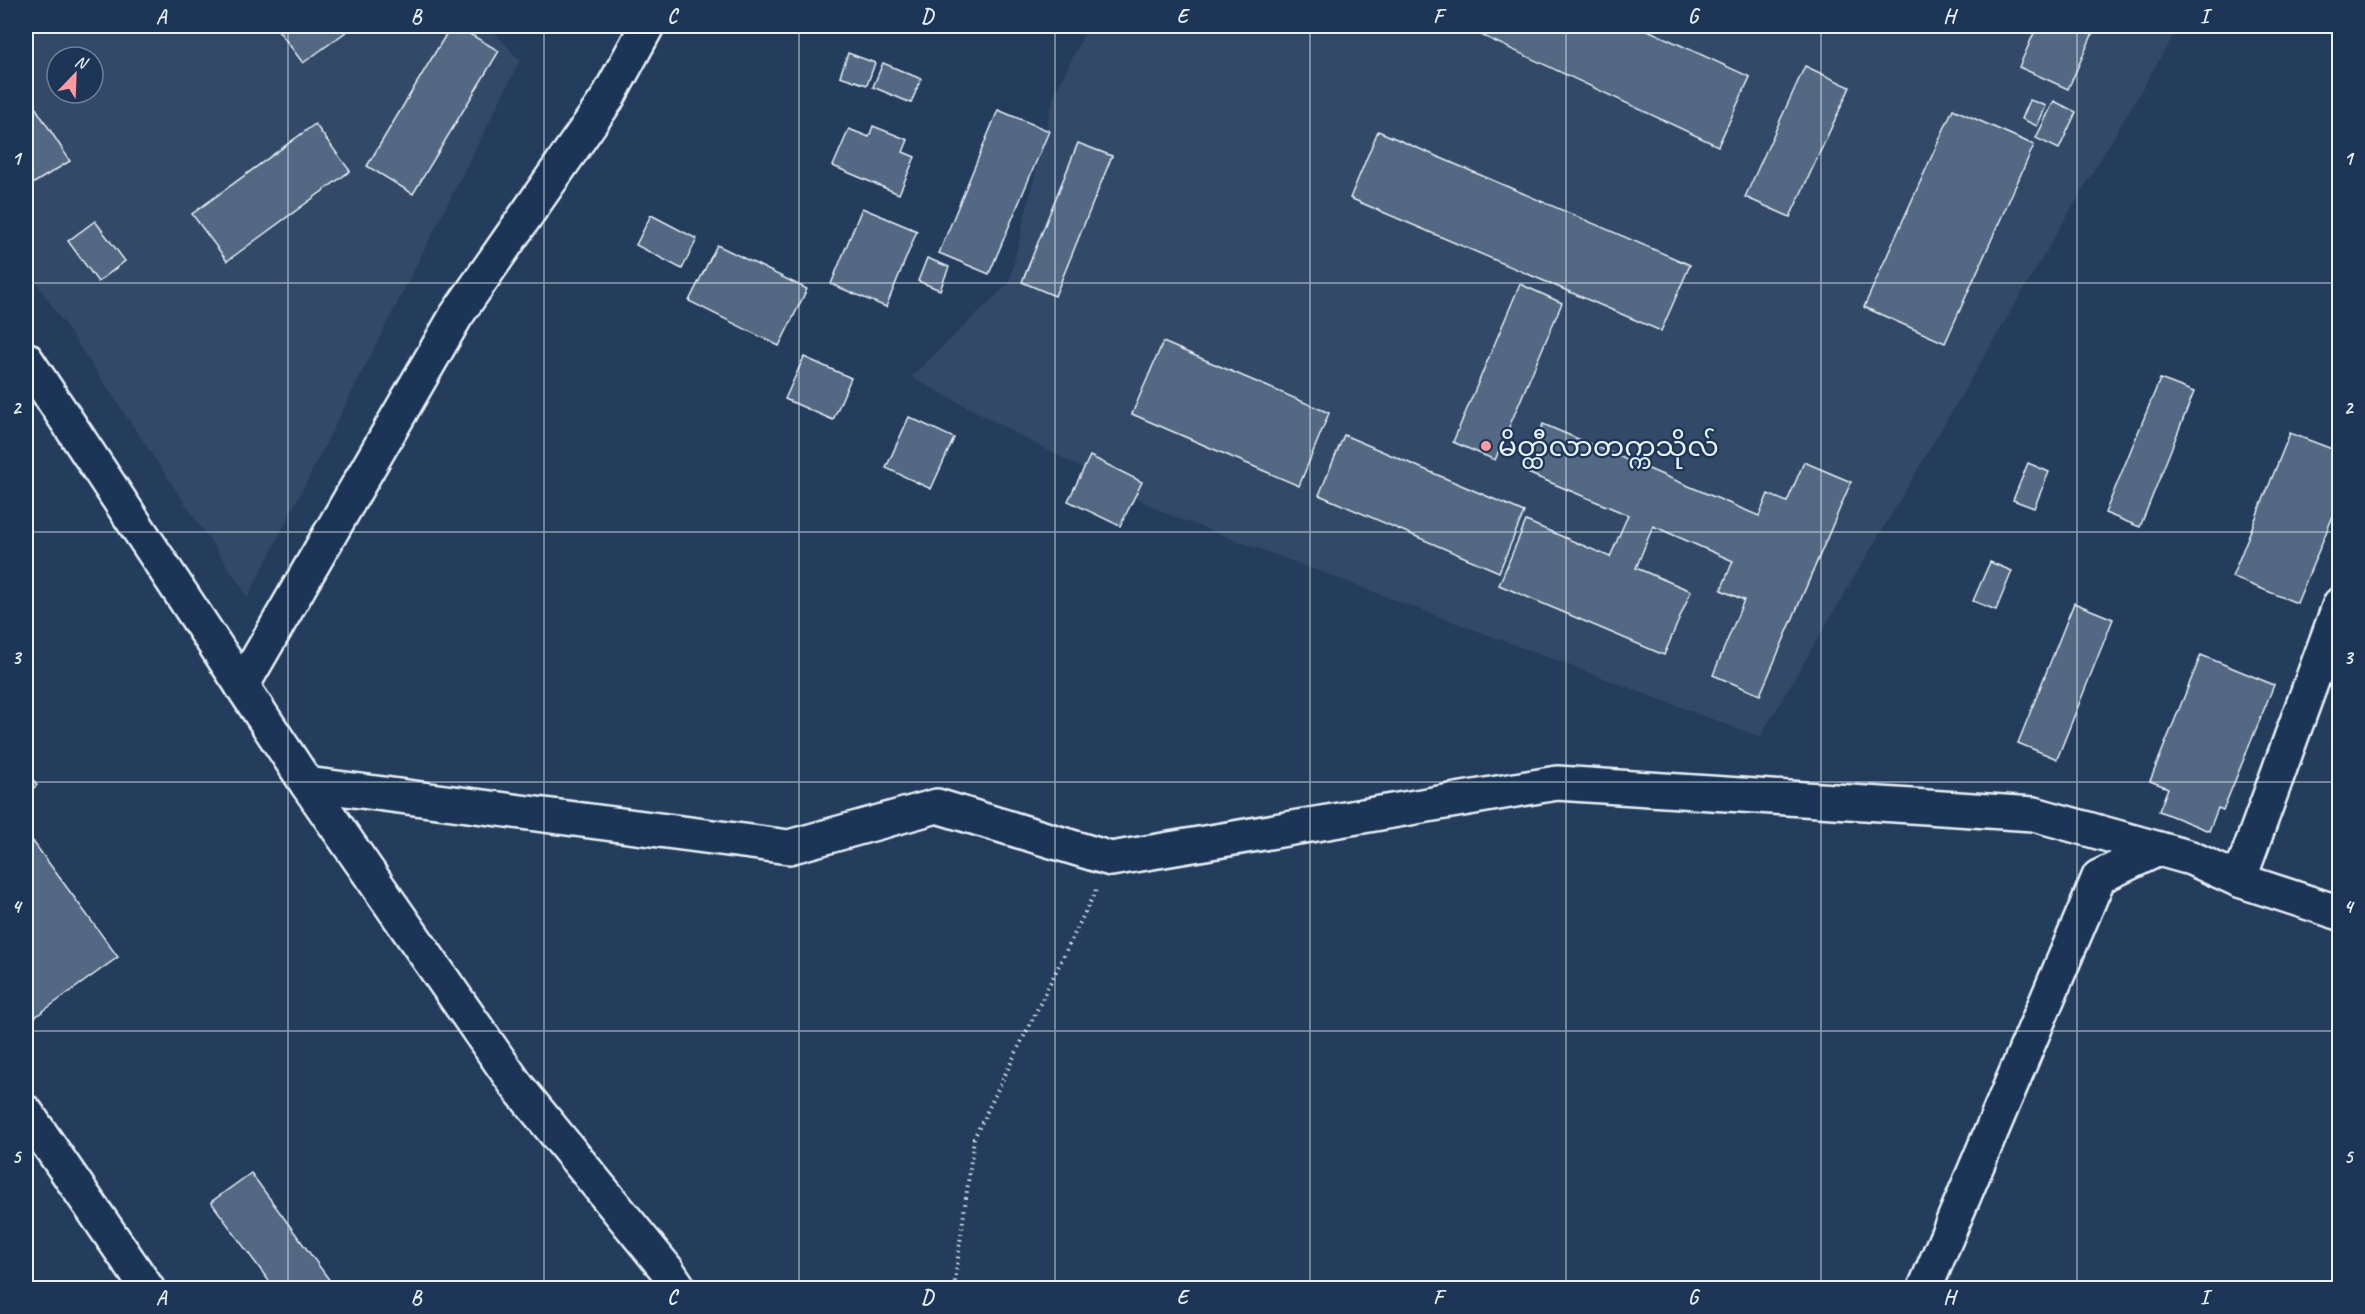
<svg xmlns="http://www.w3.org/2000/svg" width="2365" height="1314" viewBox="0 0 2365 1314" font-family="Caveat,'Noto Sans Myanmar',sans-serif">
<rect width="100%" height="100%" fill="#253d5d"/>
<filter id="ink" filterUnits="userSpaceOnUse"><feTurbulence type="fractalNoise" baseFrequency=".0167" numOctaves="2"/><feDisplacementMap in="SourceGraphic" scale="12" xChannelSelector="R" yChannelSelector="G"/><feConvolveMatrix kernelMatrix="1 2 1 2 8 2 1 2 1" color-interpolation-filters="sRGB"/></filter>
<g filter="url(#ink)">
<!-- built -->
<g fill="#334a68" fill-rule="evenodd">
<path d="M26,26H489L520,61L248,597L26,267ZM57,57H93V93H57Z"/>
<polygon points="1088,26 2179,26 1760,737 1169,515 911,377 1009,283 1054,95"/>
</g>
<!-- building -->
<g fill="#536782" stroke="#e8f1f8" stroke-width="1.5">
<polygon points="275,26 354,26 303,63"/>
<polygon points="451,26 456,26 499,51 413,194 367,166"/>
<polygon points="1462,26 1639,26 1750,77 1718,146"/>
<polygon points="2037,26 2096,26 2068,89 2019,67"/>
<polygon points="848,53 875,63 867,85 840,76"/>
<polygon points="883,63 921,79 911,103 873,87"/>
<polygon points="1805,66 1850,87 1790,217 1745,197"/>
<polygon points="26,93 70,161 29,186 26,182"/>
<polygon points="2030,100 2046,106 2037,126 2022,119"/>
<polygon points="2054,101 2076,112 2059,149 2036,138"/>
<polygon points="1953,109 2034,145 1945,343 1864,307"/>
<polygon points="998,110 1049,131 989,274 939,253"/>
<polygon points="315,124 350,171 227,261 192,214"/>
<polygon points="873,126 908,140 903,152 915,157 899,194 833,166 849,129 869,137"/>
<polygon points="1378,131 1690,265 1661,331 1350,198"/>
<polygon points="1078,143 1112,156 1055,296 1022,282"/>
<polygon points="862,208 917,231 886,307 831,284"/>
<polygon points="651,215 697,239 682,269 636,245"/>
<polygon points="95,221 125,261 98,282 68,241"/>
<polygon points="717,245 807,289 779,346 689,301"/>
<polygon points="927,258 949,267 940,290 918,281"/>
<polygon points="1520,284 1562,303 1495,460 1453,442"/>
<polygon points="1163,342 1329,413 1299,486 1132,414"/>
<polygon points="804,357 851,378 833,420 785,399"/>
<polygon points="2160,379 2194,392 2140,527 2105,513"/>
<polygon points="909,417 954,438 931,489 886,468"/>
<polygon points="1543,424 1759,516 1768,494 1787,502 1804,462 1851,482 1760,695 1713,675 1744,600 1721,590 1733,561 1653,526 1636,568 1691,591 1664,655 1499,585 1526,521 1610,557 1628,515 1523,471"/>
<polygon points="2290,433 2340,452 2340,499 2297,603 2232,577"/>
<polygon points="1344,435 1524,512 1499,572 1319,495"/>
<polygon points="1090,456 1142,482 1120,526 1068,501"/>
<polygon points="2028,463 2049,472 2034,508 2013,500"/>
<polygon points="1990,562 2012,571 1996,610 1973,601"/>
<polygon points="2074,603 2113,619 2057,759 2018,743"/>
<polygon points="2201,655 2274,685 2223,810 2218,808 2209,831 2159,811 2168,788 2150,781"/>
<polygon points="26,769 37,785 26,794"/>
<polygon points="26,832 118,957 28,1022 26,1018"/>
<polygon points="251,1173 333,1285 328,1288 274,1288 211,1202"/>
</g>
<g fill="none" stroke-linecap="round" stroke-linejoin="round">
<defs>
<g id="street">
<polyline points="26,359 307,784 517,1086 667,1270 679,1288"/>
<polyline points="242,686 456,316 607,99 647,26"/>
<polyline points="307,784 789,847 937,806 1111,859 1557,783 2034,814 2191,858 2239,880 2340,913"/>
<polyline points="2239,880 2340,604"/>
<polyline points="26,1112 147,1288"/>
<polyline points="1925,1288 2099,877 2158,849"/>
</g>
</defs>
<!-- street casing -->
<use href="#street" stroke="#e8f1f8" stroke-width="38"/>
<!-- path -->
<polyline stroke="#e8f1f8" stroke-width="4" stroke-dasharray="1.5 4.5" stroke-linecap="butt" points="954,1288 974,1138 1096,890"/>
<!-- street -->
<use href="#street" stroke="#1d3557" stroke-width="33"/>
</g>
</g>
<!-- grid -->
<path fill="none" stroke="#e8f1f8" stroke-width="1.5" stroke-opacity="0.55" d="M288,26V1288M544,26V1288M799,26V1288M1055,26V1288M1310,26V1288M1566,26V1288M1821,26V1288M2077,26V1288M26,283H2340M26,532H2340M26,782H2340M26,1031H2340"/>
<!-- markers -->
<circle fill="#ff9aa2" stroke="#1d3557" stroke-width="2" cx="1486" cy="446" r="6"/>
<g text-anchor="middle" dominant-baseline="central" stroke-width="4.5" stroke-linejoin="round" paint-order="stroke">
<!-- poi labels -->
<g font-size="28" fill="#e8f1f8" stroke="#1d3557" text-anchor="start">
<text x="1498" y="446">မိတ္ထီလာတက္ကသိုလ်</text>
</g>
</g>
<!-- margin -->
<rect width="2365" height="1314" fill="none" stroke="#1d3557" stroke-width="66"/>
<!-- north arrow -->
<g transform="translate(75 75) rotate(23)"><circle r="28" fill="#1d3557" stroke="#6e8097" stroke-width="1.5"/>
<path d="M0-4.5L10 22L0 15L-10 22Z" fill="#ff9aa2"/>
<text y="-9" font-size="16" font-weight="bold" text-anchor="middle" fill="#e8f1f8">N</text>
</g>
<rect x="33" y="33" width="2299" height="1248" fill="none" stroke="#e8f1f8" stroke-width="2"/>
<g font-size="20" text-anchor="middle" font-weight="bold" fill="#e8f1f8">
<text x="161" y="23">A</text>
<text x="416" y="23">B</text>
<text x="672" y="23">C</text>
<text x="927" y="23">D</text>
<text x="1182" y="23">E</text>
<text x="1438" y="23">F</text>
<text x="1693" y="23">G</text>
<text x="1949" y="23">H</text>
<text x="2204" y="23">I</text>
<text x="16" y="165">1</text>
<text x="2348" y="165">1</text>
<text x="16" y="414">2</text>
<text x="2348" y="414">2</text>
<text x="16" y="664">3</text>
<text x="2348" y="664">3</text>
<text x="16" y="913">4</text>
<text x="2348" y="913">4</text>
<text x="16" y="1163">5</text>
<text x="2348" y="1163">5</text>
<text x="161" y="1304">A</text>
<text x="416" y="1304">B</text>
<text x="672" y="1304">C</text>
<text x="927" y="1304">D</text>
<text x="1182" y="1304">E</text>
<text x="1438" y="1304">F</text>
<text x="1693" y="1304">G</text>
<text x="1949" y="1304">H</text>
<text x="2204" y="1304">I</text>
</g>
</svg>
